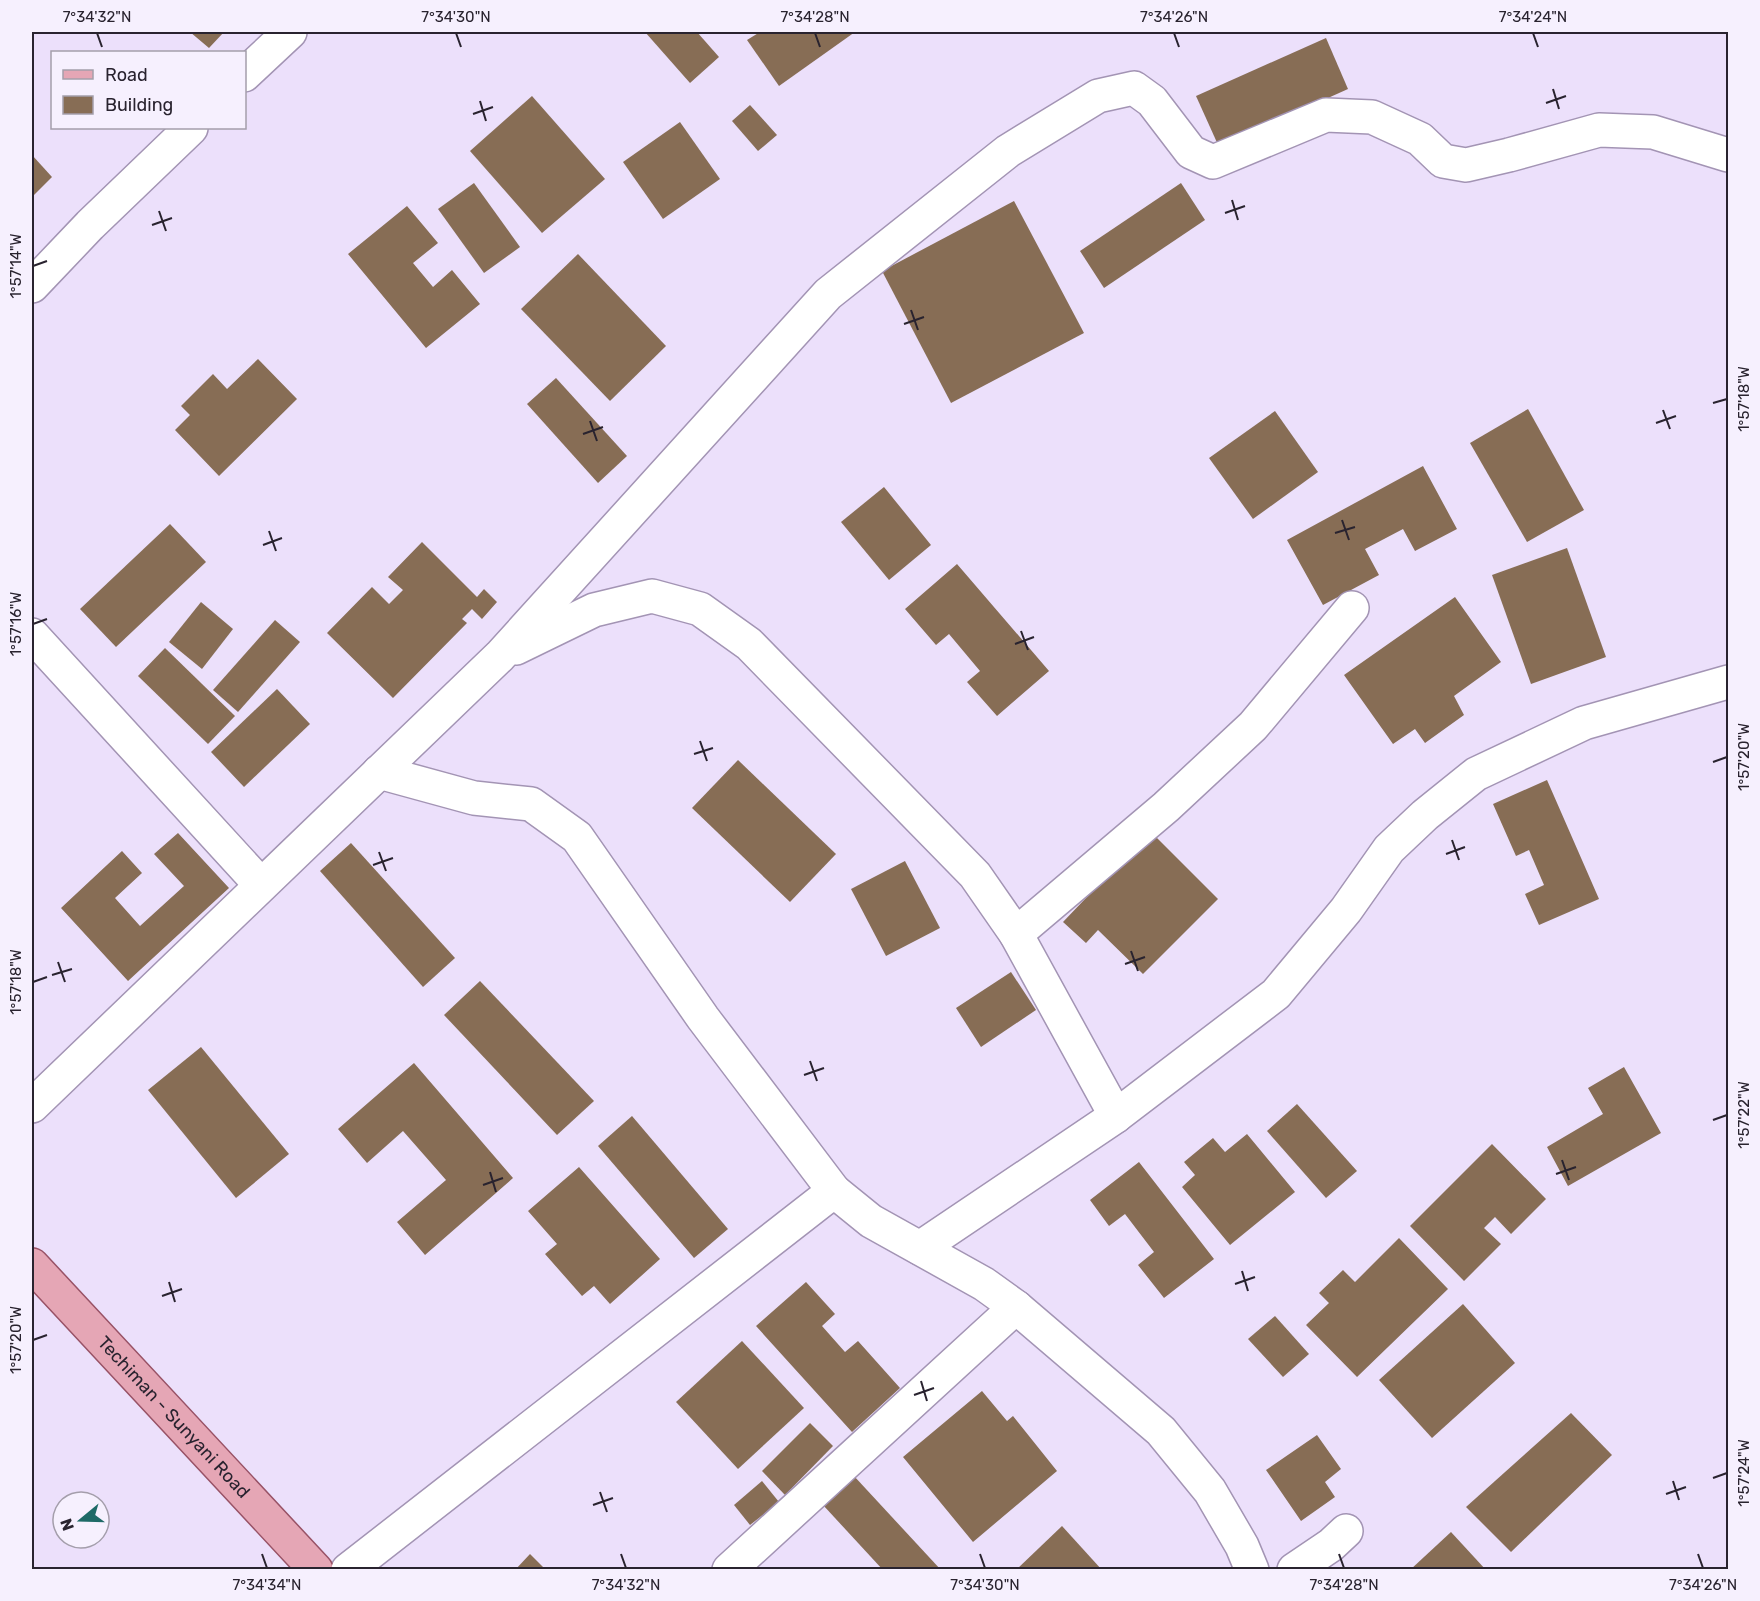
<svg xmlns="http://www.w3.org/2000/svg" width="1760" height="1601" viewBox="0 0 1760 1601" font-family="Rubik,sans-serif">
<rect width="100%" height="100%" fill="#ece0fb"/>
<!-- building -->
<g fill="#876d55">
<polygon points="190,32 224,32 209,48"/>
<polygon points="645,32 697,32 719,57 690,83"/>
<polygon points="760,32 855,32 779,86 747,40"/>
<polygon points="1326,38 1348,89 1219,147 1196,96"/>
<polygon points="532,96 605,179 542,233 470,151"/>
<polygon points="750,105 777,135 758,151 732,121"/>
<polygon points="680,122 720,179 663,219 623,162"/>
<polygon points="32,155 52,177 32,197"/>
<polygon points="474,183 520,247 484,273 438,209"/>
<polygon points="1181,183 1205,220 1104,288 1080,251"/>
<polygon points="1014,201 1084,333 951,403 882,271"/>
<polygon points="407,206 438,243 413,263 433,287 452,270 480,304 426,348 348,254"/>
<polygon points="578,254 666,346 610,401 521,309"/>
<polygon points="258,359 297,399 219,476 175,430 190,415 181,406 213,374 227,389"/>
<polygon points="556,378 627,456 598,483 527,404"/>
<polygon points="1528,409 1584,510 1527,542 1470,443"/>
<polygon points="1275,411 1318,472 1253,519 1209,458"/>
<polygon points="1423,466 1457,529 1415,551 1403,529 1365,549 1379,575 1323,605 1287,540"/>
<polygon points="884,487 931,545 889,580 841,522"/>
<polygon points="170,524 206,562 116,647 80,609"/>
<polygon points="422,542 477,597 484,589 497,602 482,619 472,609 462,619 467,623 393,698 327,633 372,587 389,604 403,590 388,577"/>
<polygon points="1567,548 1606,657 1531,684 1492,575"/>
<polygon points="957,564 1049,671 997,716 967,682 980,671 949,634 936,645 905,609"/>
<polygon points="1455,597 1501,662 1454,696 1464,715 1425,743 1415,729 1393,744 1344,675"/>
<polygon points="201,602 233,629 202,669 169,642"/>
<polygon points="275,620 300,642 238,712 213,690"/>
<polygon points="165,648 235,716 208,744 138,676"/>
<polygon points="277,689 310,724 244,787 211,752"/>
<polygon points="738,760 836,854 790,902 692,808"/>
<polygon points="1547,780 1599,899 1539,925 1525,894 1544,885 1529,850 1516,856 1493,804"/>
<polygon points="1150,831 1218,899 1143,974 1098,930 1086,943 1063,922"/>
<polygon points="178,833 229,888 128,981 61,908 122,851 142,873 115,898 140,926 184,886 154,854"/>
<polygon points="351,843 455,958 423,987 320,871"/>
<polygon points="905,861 940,928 886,956 851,889"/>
<polygon points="1011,972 1036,1010 981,1047 956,1008"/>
<polygon points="480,981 594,1101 557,1135 444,1015"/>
<polygon points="201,1047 289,1154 236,1198 148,1090"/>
<polygon points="414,1063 513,1178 425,1255 397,1222 446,1180 403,1131 367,1163 338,1129"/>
<polygon points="1624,1067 1661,1133 1568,1186 1547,1147 1603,1114 1588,1088"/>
<polygon points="1297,1104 1357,1171 1326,1198 1267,1131"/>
<polygon points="632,1116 728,1229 694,1258 598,1146"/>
<polygon points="1247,1134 1295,1192 1230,1245 1182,1187 1195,1175 1184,1162 1213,1138 1225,1152"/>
<polygon points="1492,1144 1546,1199 1511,1234 1495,1217 1484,1228 1501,1244 1464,1281 1410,1226"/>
<polygon points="1139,1162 1214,1259 1164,1298 1138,1265 1154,1252 1125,1214 1109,1226 1090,1200"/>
<polygon points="579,1167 660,1259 610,1304 594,1286 582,1296 545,1254 557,1244 528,1211"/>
<polygon points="1399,1238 1448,1289 1357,1377 1306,1325 1329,1303 1319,1293 1343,1270 1355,1282"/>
<polygon points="806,1282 835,1314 822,1326 845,1352 858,1341 900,1388 852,1432 756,1326"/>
<polygon points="1463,1304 1515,1363 1432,1438 1379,1380"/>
<polygon points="1275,1316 1309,1354 1283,1377 1248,1339"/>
<polygon points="742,1341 804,1408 738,1469 676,1402"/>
<polygon points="982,1391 1007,1421 1013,1416 1057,1471 973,1542 903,1457"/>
<polygon points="1571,1413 1612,1455 1511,1552 1466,1507"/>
<polygon points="810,1423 833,1446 785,1495 762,1471"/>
<polygon points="1317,1435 1341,1469 1325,1482 1335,1497 1301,1521 1266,1470"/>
<polygon points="854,1476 941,1570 883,1570 823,1505"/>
<polygon points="762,1481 779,1502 750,1525 734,1505"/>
<polygon points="1062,1526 1102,1570 1016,1570"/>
<polygon points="1451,1532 1486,1570 1410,1570"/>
<polygon points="530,1554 546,1570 515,1570"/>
</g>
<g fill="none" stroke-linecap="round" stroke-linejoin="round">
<defs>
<g id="minor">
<polyline points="244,75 290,32"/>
<polyline points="32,286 90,225 191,128"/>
<polyline points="32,635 261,885"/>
<polyline points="516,648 594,610 652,596 700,609 749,644 975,875 1016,934 1116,1116"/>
<polyline points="379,772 474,798 531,804 577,837 703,1018 834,1191"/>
<polyline points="1016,934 1166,807 1253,726 1352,608"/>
<polyline points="32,1106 500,656 828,294 1008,151 1098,96 1134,88 1152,101 1191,152 1213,162 1326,115 1372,117 1420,139 1443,161 1466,165 1509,155 1599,130 1653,132 1728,155"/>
<polyline points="920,1248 1116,1116 1276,994 1346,910 1389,849 1425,815 1476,774 1584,723 1728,682"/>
<polyline points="348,1570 834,1191 871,1221 984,1284 1016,1307 1161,1431 1210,1491 1242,1546 1252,1570"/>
<polyline points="729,1570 1016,1307"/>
<polyline points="1294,1570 1331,1545 1346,1531"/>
</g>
<g id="major">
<path id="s1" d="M32,1265L316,1570"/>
</g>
</defs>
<!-- minor casing -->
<use href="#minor" stroke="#a394b4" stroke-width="36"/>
<!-- major casing -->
<use href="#major" stroke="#985266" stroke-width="36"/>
<!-- minor -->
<use href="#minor" stroke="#fff" stroke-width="33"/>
<!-- major -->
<use href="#major" stroke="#e5a6b5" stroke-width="33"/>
</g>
<!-- ticks -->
<path fill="none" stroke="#29232f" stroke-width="2" d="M97,33L102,47M456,33L461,47M815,33L820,47M1174,33L1179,47M1533,33L1538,47M1553,89L1559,109M480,101L486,121M1546,103L1566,96M473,114L493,107M1232,200L1238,220M159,211L166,231M1225,213L1245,206M152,225L172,218M33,266L47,261M911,310L918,330M904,324L924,317M1713,403L1727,399M1663,410L1670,429M590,421L597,441M1656,423L1676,416M583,434L603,427M1342,520L1349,540M269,531L276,551M1335,533L1355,527M263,545L282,538M33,624L47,619M1021,631L1028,650M1015,644L1034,637M700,741L707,761M694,754L713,748M1713,762L1727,757M1452,840L1459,860M379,852L386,871M1446,854L1465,847M373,865L393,858M1131,951L1138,971M58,962L65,982M1125,964L1145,957M52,975L72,969M33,982L47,977M810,1061L817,1081M804,1075L824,1068M1713,1120L1727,1115M1562,1160L1569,1180M490,1172L496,1192M1556,1174L1576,1167M483,1185L503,1178M1242,1271L1248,1291M169,1282L175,1302M1235,1284L1255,1277M162,1296L182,1289M33,1340L47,1335M921,1381L927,1401M914,1395L934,1388M1713,1478L1727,1473M1673,1481L1679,1500M600,1492L607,1512M1666,1494L1686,1487M593,1505L613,1498M262,1554L267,1568M621,1554L626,1568M980,1554L985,1568M1339,1554L1344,1568M1698,1554L1703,1568"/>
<g text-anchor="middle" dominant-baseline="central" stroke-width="4.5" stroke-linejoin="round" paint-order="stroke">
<!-- street labels -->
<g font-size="18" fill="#29232f" stroke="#f6f0fe">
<text stroke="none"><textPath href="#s1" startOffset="208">Techiman - Sunyani Road</textPath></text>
</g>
</g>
<!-- border -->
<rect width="1760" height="1601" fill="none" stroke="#f6f0fe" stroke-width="66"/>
<!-- legend -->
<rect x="51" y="51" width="195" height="78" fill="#f6f0fe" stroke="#a49eab" stroke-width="1.5"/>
<rect x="63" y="70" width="30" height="9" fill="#e5a6b5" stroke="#a49eab" stroke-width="1.5"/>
<text x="105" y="81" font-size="18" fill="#29232f">Road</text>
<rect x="63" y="96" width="30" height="18" fill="#876d55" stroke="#a49eab" stroke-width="1.5"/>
<text x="105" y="111" font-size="18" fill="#29232f">Building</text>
<!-- north arrow -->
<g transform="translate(81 1520) rotate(251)"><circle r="28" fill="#f6f0fe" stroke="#a49eab" stroke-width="1.5"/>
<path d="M0-4.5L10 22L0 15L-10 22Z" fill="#1e6a67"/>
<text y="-9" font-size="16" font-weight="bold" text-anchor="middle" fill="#29232f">N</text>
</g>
<rect x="33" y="33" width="1694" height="1535" fill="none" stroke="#29232f" stroke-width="2"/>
<g font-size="15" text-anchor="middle" fill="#29232f">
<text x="97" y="22">7°34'32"N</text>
<text x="456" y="22">7°34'30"N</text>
<text x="815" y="22">7°34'28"N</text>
<text x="1174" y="22">7°34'26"N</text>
<text x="1533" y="22">7°34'24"N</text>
<text transform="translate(16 266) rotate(-90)" y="5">1°57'14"W</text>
<text transform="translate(1744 399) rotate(-90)" y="5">1°57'18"W</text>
<text transform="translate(16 624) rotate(-90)" y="5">1°57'16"W</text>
<text transform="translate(1744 757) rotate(-90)" y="5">1°57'20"W</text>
<text transform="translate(16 982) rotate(-90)" y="5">1°57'18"W</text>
<text transform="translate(1744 1115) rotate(-90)" y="5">1°57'22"W</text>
<text transform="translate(16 1340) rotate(-90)" y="5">1°57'20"W</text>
<text transform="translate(1744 1473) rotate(-90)" y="5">1°57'24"W</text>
<text x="267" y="1590">7°34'34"N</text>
<text x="626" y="1590">7°34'32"N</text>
<text x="985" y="1590">7°34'30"N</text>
<text x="1344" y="1590">7°34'28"N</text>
<text x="1703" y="1590">7°34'26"N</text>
</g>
</svg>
